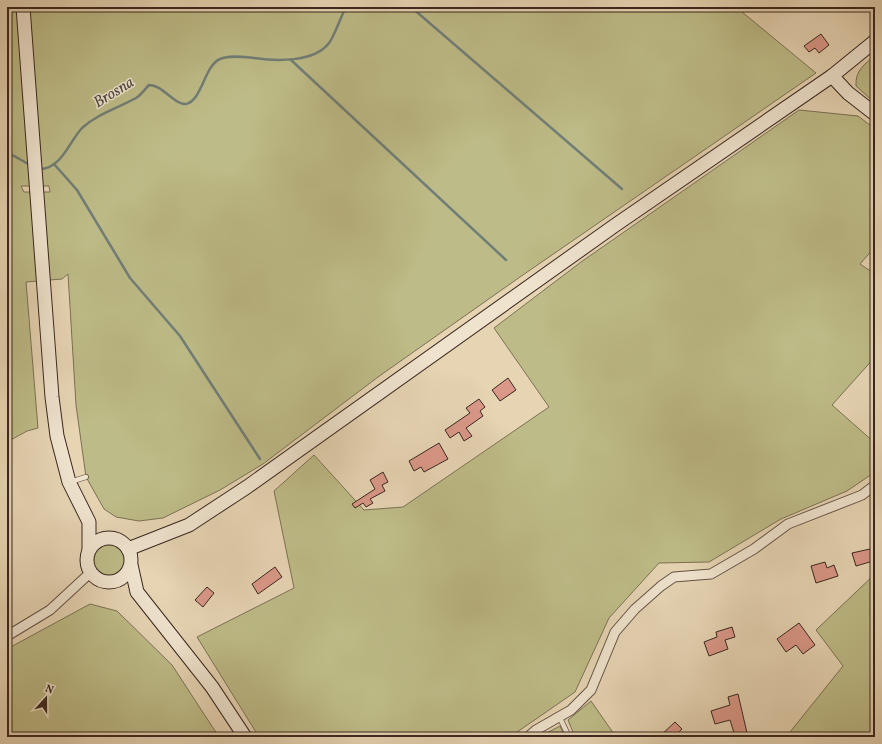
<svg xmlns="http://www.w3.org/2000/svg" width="882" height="744" viewBox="0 0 882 744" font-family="Vollkorn,serif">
<rect width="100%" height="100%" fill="#e6d4b3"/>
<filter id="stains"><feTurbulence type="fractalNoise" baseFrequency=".005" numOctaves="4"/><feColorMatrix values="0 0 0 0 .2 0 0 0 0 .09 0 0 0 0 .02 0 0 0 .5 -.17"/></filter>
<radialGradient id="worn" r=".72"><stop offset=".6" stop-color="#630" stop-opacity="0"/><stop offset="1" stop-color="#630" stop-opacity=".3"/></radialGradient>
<!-- green -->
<g fill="#bdbb87" stroke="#7c7154" fill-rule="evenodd">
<path d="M7,7H736L816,73L520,277L378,377L263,464L220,490L163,518L139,521L116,517L104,509L86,477L76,405L68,274L62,279L26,282L38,428L27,431L7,442ZM21,186H49L50,192H24Z"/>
<path d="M875,56V103L856,86C855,71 864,64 875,56Z"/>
<polygon points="799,110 858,116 875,129 875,247 860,264 875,274 875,357 832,405 875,443 875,472 847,491 781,519 709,562 659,563 609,618 575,692 510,737 259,737 197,637 294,588 274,491 314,455 364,510 403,507 549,407 494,328 581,262"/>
<circle cx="109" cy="560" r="18"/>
<polygon points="875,574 875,737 786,737 843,666 816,630"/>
<polygon points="90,604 117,611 172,665 219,737 7,737 7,649"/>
<polygon points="591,701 616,737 575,737 568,720"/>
<polygon points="560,726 565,737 539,737"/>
</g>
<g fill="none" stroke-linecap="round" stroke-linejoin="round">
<!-- stream -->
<g stroke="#717e77" stroke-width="2.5">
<polyline points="411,7 622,189"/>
<polyline points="291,60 506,260"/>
<polyline points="7,152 30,165"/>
<polyline points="54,164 77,190 130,278 180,336 260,459"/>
<path d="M40,169C61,169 69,142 82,128C97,114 118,108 136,98C141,95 145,89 149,85C163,85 174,105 186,104C202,101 204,66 220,59C230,55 243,57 254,58C275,61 314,63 329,43C334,37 341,16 346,7"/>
</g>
</g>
<!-- building -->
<g fill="#da9888" stroke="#3a2720">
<polygon points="821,34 829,45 819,53 815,48 809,52 804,46"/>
<polygon points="508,378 516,390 500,401 492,390"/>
<polygon points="479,399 485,407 480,411 483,416 466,428 472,436 464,441 459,432 450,438 445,430 470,413 466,408"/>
<polygon points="439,443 448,459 424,472 421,467 414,471 409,461"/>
<polygon points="383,472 388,482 382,485 385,491 370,499 373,503 366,507 363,503 355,508 352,504 375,489 370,480"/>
<polygon points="870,549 873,561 856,566 852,553"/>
<polygon points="825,562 827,568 834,565 838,576 816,583 811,566"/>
<polygon points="275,567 282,577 258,594 252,584"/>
<polygon points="207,587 214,593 203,607 195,600"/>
<polygon points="799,623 815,645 803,654 796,645 786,652 777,639"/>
<polygon points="732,627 735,637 725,640 728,649 709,656 704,642 717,637 716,632"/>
<polygon points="738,694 747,733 735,736 730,720 715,724 711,711 730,705 728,697"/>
<polygon points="675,722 682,729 674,737 659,737"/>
</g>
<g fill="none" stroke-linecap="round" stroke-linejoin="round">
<defs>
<g id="lane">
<polyline points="70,482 86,477"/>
<polyline points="559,716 569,737"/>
</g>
<g id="street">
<polyline points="7,636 50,610 90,573"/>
<polyline points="528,737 536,730 571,710 591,690 615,632 635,609 661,586 674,577 711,574 754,549 788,524 862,495 875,485"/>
</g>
<g id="secondary">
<polyline points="23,7 52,397 57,436 69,482 89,522 89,549"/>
<polyline points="832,76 848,93 875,114"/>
<circle cx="109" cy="560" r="22"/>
<polyline points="128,549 189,525 247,487 614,226 832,76 875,41"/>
<polyline points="131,565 137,592 212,687 245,737"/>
</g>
</defs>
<!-- lane casing -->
<use href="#lane" stroke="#655245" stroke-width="6"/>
<!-- street casing -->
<use href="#street" stroke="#655245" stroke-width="11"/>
<!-- secondary casing -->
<use href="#secondary" stroke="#3a2720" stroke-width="15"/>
<!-- lane -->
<use href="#lane" stroke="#efe3ce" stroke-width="4.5"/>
<!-- street -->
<use href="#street" stroke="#efe3ce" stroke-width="9"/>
<!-- secondary -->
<use href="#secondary" stroke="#efe3ce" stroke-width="13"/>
</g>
<g text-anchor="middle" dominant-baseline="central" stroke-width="3" stroke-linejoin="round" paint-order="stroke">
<!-- water labels -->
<g font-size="16" font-style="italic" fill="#514b44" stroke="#efe3ce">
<text transform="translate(114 93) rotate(-32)">Brosna</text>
</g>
</g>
<!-- margin -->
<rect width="882" height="744" fill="none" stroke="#e6d4b3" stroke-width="24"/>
<rect x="8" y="8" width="866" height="728" fill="none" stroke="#3a2720" stroke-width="2"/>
<rect x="12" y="12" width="858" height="720" fill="none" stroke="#3a2720"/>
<!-- north arrow -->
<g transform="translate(46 698) rotate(21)" stroke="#efe3ce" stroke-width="3" paint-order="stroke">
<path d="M0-3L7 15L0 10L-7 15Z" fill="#3a2720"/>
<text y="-6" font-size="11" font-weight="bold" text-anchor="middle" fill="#3a2720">N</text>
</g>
<rect width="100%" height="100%" filter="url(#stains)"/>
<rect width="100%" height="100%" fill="url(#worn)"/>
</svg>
